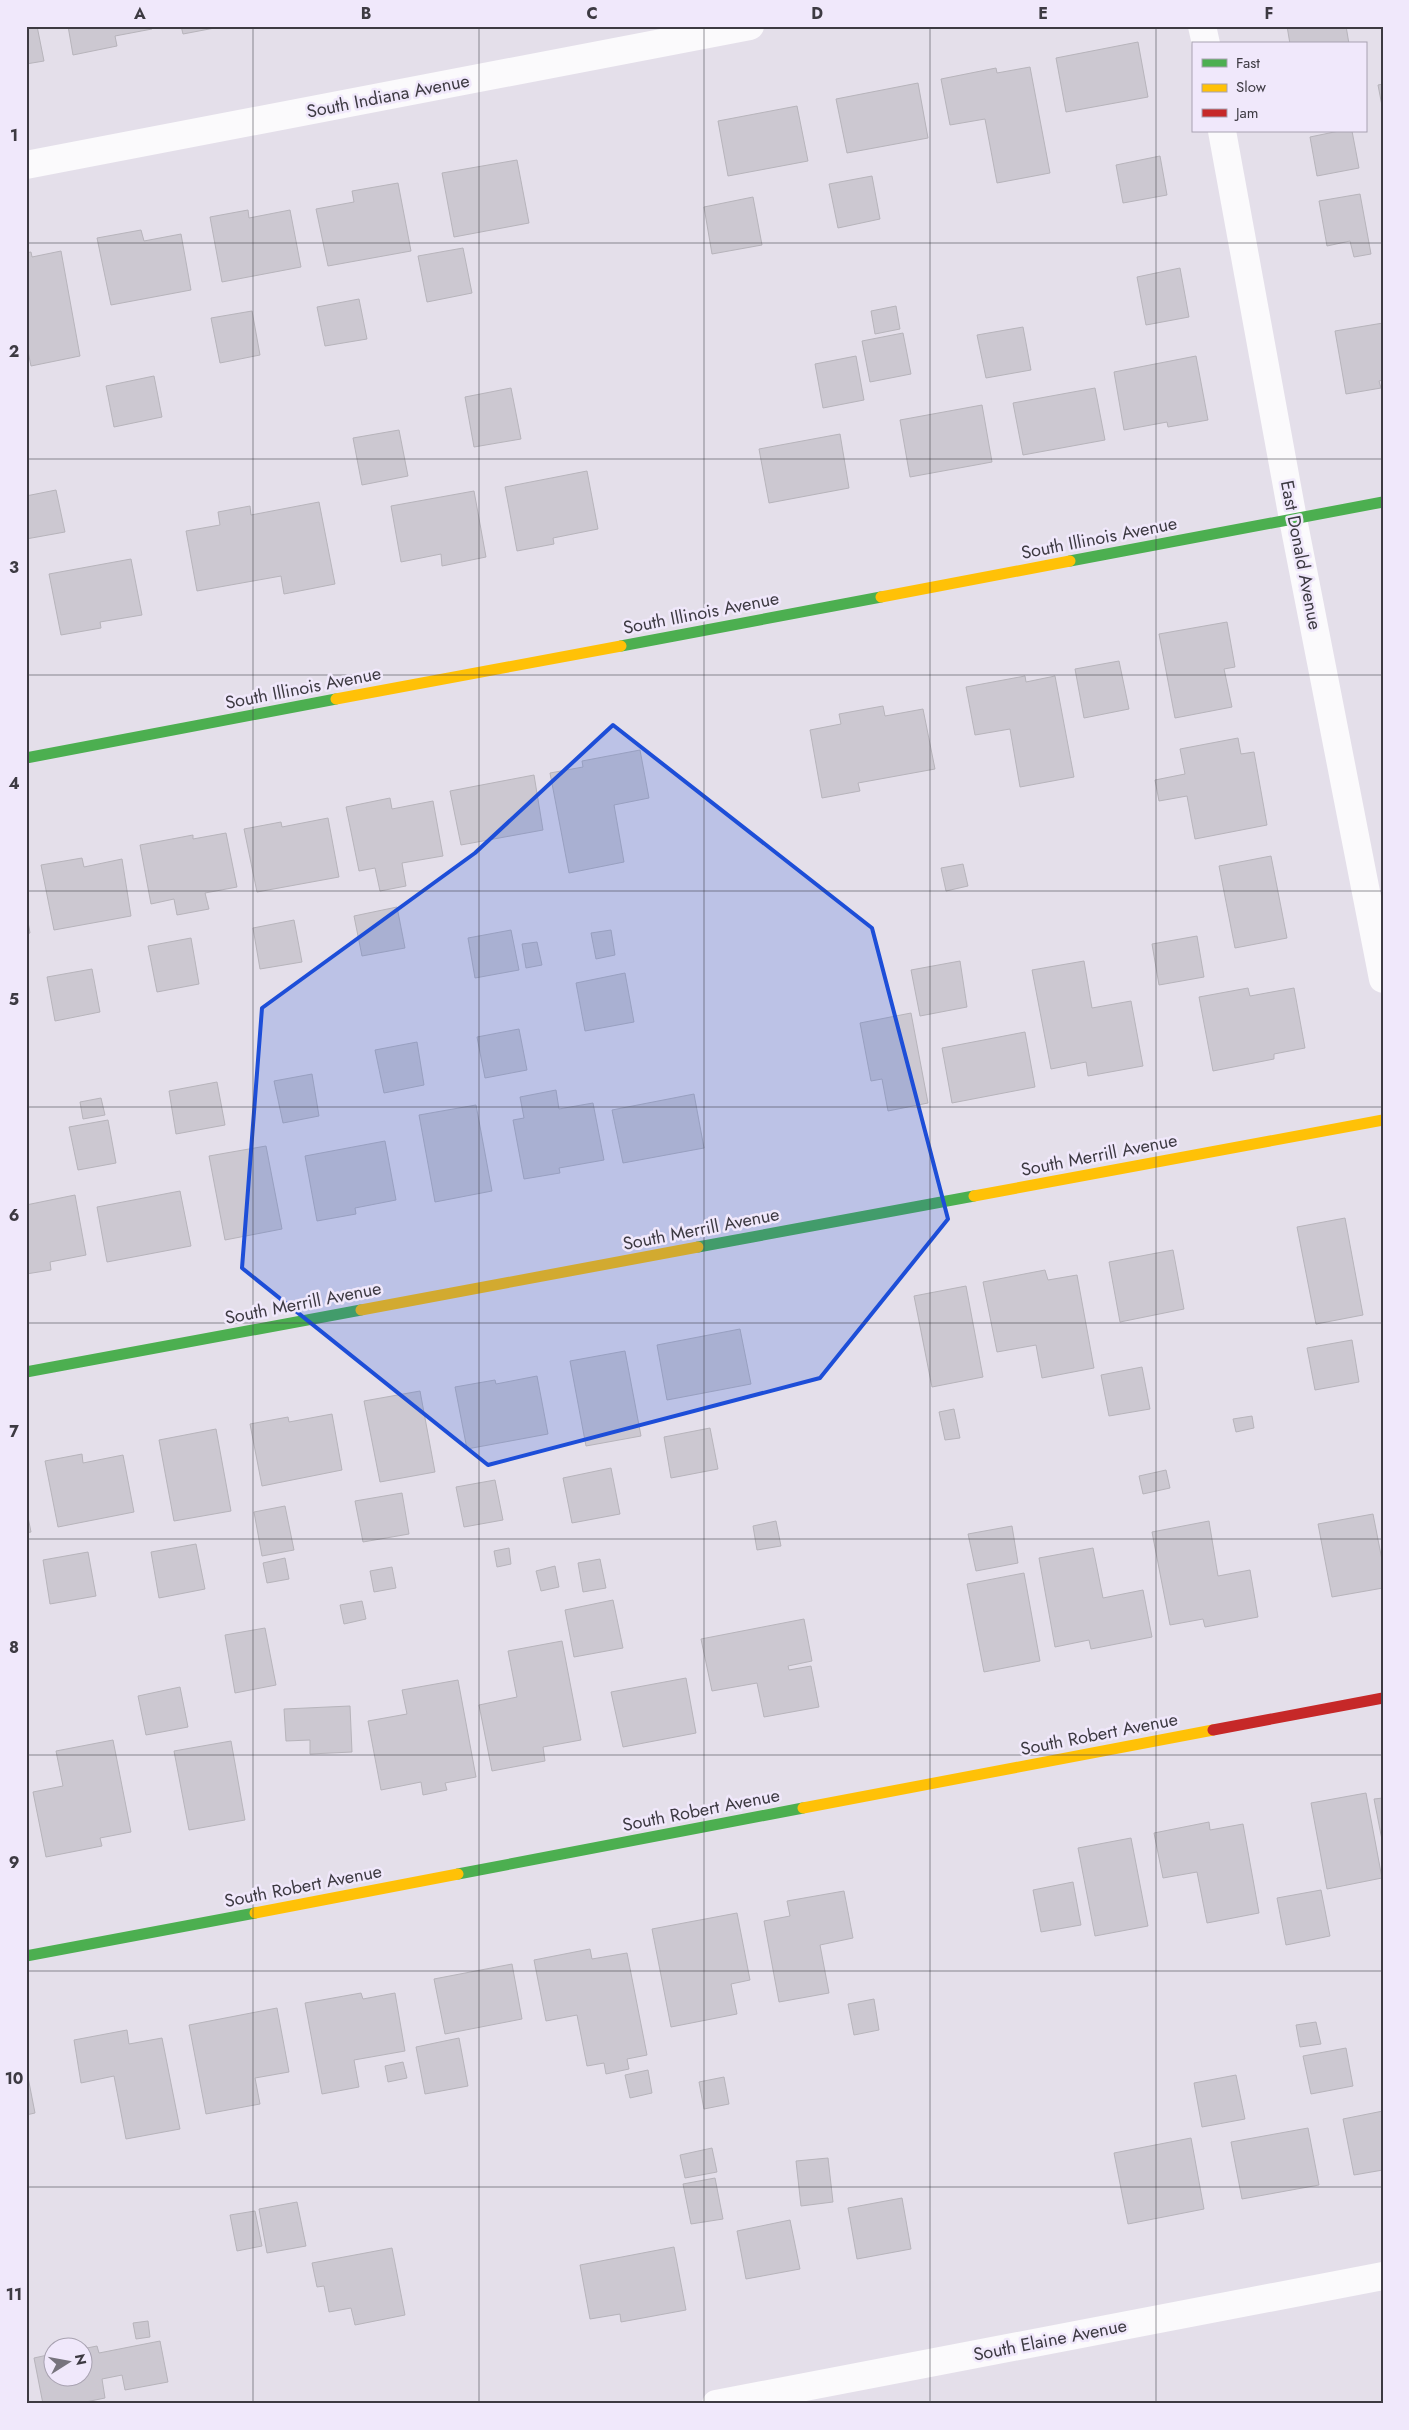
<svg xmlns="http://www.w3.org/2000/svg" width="1409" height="2430" viewBox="0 0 1409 2430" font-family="Jost,sans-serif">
<rect width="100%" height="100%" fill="#e4dfea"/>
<!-- building -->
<g fill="#ccc8d1" stroke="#b7b4bb">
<polygon points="26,26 37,26 44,61 26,64"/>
<polygon points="68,26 151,26 152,29 115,36 117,46 73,55"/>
<polygon points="181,26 225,26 183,34"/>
<polygon points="1287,26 1346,26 1349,44 1290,44"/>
<polygon points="1138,42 1148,97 1066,112 1056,58"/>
<polygon points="1030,67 1050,173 997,183 985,119 950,125 941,79 996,68 997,73"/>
<polygon points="918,83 928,138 847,153 836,99"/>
<polygon points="1383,84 1383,111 1378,85"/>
<polygon points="797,106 808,161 728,176 718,121"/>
<polygon points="1339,131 1352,131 1359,168 1317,176 1310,137"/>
<polygon points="1160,156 1167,195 1123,203 1116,165"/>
<polygon points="517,160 529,223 454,237 442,173"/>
<polygon points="872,176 880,219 838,228 829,184"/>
<polygon points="398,183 411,251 328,266 316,209 354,202 352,191"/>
<polygon points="1360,194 1371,254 1354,257 1350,241 1327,246 1319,201"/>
<polygon points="753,197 762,245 712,254 704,207"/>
<polygon points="248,210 249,218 290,210 301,267 222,282 210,217"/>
<polygon points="141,230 144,241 181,234 191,290 111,305 97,238"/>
<polygon points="463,248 472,293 427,302 418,256"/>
<polygon points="61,251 80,356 31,366 26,342 26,253 31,252 32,257"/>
<polygon points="1180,268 1189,317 1146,325 1137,277"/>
<polygon points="359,299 367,339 325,346 317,307"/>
<polygon points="896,306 900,329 875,334 871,311"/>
<polygon points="252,311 260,355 220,363 211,318"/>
<polygon points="1383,323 1383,380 1379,381 1381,388 1346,394 1335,331"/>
<polygon points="1023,327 1031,370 986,378 977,335"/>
<polygon points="903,333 911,374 870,382 862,341"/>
<polygon points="856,356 864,400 823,408 815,364"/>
<polygon points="1196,356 1208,420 1168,427 1167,422 1124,430 1114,372"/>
<polygon points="154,376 162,417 114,427 106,386"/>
<polygon points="511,388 521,439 474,447 465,397"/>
<polygon points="1095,388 1105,440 1023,455 1013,403"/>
<polygon points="982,405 992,462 910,477 900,420"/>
<polygon points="399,430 408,476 362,485 353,438"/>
<polygon points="840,434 849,488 769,503 759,449"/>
<polygon points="587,471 598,529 553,538 554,544 517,551 505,487"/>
<polygon points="56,490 65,532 26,539 26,496"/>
<polygon points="474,491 486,557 442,566 441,554 401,562 391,506"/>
<polygon points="319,502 335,584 284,594 281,576 197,591 186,531 220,525 218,512 250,506 251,515"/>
<polygon points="131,559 142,615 100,622 101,628 61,635 49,574"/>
<polygon points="1227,622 1235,667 1224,669 1232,707 1175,718 1159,634"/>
<polygon points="1119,661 1129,709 1084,718 1075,669"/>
<polygon points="1025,676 1026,682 1055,676 1074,777 1020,787 1010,729 975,735 966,687"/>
<polygon points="883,706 885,716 923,709 935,769 858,783 860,791 822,798 810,730 841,724 839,714"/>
<polygon points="1238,738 1241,754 1254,752 1267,825 1195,839 1187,796 1159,801 1155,780 1185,774 1180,749"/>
<polygon points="640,750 649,798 614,805 624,862 569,873 550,773 583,767 582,761"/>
<polygon points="534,775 543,830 461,845 450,791"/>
<polygon points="390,798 392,809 433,801 443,856 402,863 406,886 380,891 375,868 359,871 346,807"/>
<polygon points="328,818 339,877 257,892 244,829 281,822 282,827"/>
<polygon points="226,833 237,887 205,893 209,909 177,915 174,899 151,904 140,845 193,835 193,839"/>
<polygon points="1271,856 1287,938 1235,948 1219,866"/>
<polygon points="82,858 84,867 122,859 131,916 54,930 41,865"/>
<polygon points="963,864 968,886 946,891 941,868"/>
<polygon points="397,907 405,948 362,956 354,916"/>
<polygon points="26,911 30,933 26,934"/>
<polygon points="294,920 302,962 260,969 253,928"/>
<polygon points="511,930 519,970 475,978 468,938"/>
<polygon points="611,930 615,955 596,959 591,933"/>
<polygon points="1197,936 1204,977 1159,985 1152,944"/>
<polygon points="191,938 199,984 157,992 148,946"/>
<polygon points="537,942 542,965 526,968 522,944"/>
<polygon points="960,961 967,1007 920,1016 911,970"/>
<polygon points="1084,961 1092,1008 1131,1001 1143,1066 1088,1076 1086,1062 1051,1069 1032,970"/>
<polygon points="92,969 100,1012 55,1021 47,977"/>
<polygon points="625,973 634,1022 585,1031 576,983"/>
<polygon points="1248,988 1250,996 1294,988 1305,1048 1274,1054 1274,1059 1213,1071 1199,997"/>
<polygon points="911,1013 928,1103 888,1111 882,1079 871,1081 860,1023"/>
<polygon points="519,1029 527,1070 485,1078 477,1037"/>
<polygon points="1025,1032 1035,1087 952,1103 942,1048"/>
<polygon points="417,1042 424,1085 384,1093 375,1050"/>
<polygon points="312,1074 319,1116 283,1123 274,1081"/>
<polygon points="217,1082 225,1125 176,1134 169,1091"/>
<polygon points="556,1090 559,1109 593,1103 604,1160 559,1168 560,1173 524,1179 513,1120 524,1118 520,1097"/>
<polygon points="694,1094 704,1148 623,1163 612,1110"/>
<polygon points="101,1098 105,1115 83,1119 80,1102"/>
<polygon points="476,1105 492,1191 435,1202 419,1115"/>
<polygon points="108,1120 116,1163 78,1170 69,1127"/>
<polygon points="385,1141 396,1200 355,1208 356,1214 317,1221 305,1156"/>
<polygon points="266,1146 282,1229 225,1240 209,1156"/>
<polygon points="180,1191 191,1246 107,1262 97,1207"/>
<polygon points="75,1195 86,1255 50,1262 51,1270 26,1274 26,1205"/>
<polygon points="1345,1218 1363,1315 1316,1324 1297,1227"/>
<polygon points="1173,1250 1184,1309 1120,1322 1109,1262"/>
<polygon points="1045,1270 1048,1280 1077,1275 1094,1368 1042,1378 1036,1345 997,1352 983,1282"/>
<polygon points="966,1286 983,1377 932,1387 914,1296"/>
<polygon points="740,1329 751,1384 667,1400 657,1345"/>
<polygon points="1352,1340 1359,1382 1315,1390 1307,1348"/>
<polygon points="625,1351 641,1436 586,1446 570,1361"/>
<polygon points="1142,1367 1150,1409 1109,1416 1101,1375"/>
<polygon points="537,1376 548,1434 467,1449 455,1387 495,1380 496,1384"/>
<polygon points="420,1391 435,1472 380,1482 364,1401"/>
<polygon points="954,1409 960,1438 945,1440 939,1412"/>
<polygon points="332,1414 342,1470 262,1486 250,1424 288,1417 289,1422"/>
<polygon points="1252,1416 1254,1428 1236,1432 1233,1419"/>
<polygon points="710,1428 718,1469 671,1478 664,1437"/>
<polygon points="216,1429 231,1511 174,1521 159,1440"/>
<polygon points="82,1454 83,1463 123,1455 134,1512 58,1527 45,1461"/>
<polygon points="611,1468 620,1514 572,1523 563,1478"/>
<polygon points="1166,1470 1170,1488 1143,1494 1139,1476"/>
<polygon points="495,1480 503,1520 464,1527 456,1487"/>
<polygon points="402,1493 409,1534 363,1542 355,1501"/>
<polygon points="285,1506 294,1550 262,1556 254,1512"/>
<polygon points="26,1507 31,1532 26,1533"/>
<polygon points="1373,1514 1383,1565 1383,1588 1332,1597 1318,1524"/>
<polygon points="776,1521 781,1546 757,1550 753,1526"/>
<polygon points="1209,1521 1218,1576 1250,1570 1258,1617 1205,1627 1203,1619 1170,1625 1152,1532"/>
<polygon points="1012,1526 1018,1563 976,1571 968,1534"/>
<polygon points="196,1544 205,1589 159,1598 151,1552"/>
<polygon points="509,1548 511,1564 497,1567 494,1551"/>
<polygon points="1093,1548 1103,1598 1143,1590 1152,1637 1091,1649 1089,1640 1055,1647 1039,1558"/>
<polygon points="88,1552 96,1596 50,1604 43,1560"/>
<polygon points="285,1558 289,1579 267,1583 263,1563"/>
<polygon points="600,1559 606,1588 583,1592 578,1563"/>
<polygon points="555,1566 559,1587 541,1591 536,1571"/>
<polygon points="392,1567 396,1588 374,1592 370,1571"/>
<polygon points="1024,1573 1040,1661 984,1672 967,1584"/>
<polygon points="613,1600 623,1648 574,1657 565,1610"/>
<polygon points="362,1601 366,1619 344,1624 340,1605"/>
<polygon points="804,1619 812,1661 788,1666 789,1670 811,1666 819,1707 764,1717 757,1683 712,1691 701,1639"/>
<polygon points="265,1628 276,1685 235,1693 225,1635"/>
<polygon points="562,1641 581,1740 543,1747 545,1761 492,1771 479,1705 517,1697 508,1651"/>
<polygon points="686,1678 696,1733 623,1747 611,1692"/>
<polygon points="458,1680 476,1777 445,1783 447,1790 423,1795 421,1782 381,1790 368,1721 407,1714 402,1690"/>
<polygon points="180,1687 188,1727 146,1735 138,1696"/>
<polygon points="350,1706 352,1752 310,1754 310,1740 286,1741 284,1709"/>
<polygon points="113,1740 131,1832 100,1838 102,1846 46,1857 33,1792 63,1786 56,1751"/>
<polygon points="231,1741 245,1820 189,1830 174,1751"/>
<polygon points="1366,1793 1382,1878 1327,1889 1311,1803"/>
<polygon points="1383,1798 1383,1845 1374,1799"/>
<polygon points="1209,1822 1210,1830 1243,1824 1259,1913 1207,1923 1197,1872 1163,1878 1154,1833"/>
<polygon points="1131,1838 1148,1926 1095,1936 1078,1848"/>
<polygon points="1073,1882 1081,1925 1041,1932 1033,1890"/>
<polygon points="1321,1890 1330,1936 1286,1945 1277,1898"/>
<polygon points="844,1891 853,1938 820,1945 829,1993 779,2002 764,1921 790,1916 787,1901"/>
<polygon points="737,1913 750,1980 731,1984 737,2014 671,2027 652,1929"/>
<polygon points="590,1949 592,1959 627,1953 647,2055 627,2059 629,2069 606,2074 604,2063 587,2066 577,2015 546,2021 534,1960"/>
<polygon points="512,1964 522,2019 445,2034 434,1979"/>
<polygon points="361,1993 363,1999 395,1993 405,2051 354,2060 359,2087 322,2094 305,2003"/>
<polygon points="874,1999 879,2030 854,2035 848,2004"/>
<polygon points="277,2008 289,2072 255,2078 260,2104 206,2114 189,2025"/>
<polygon points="1316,2022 1321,2044 1300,2047 1296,2025"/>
<polygon points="127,2030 129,2044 162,2038 180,2129 126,2139 114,2076 81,2083 74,2040"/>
<polygon points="459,2038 468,2086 425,2094 416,2047"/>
<polygon points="1346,2048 1353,2086 1311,2094 1303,2056"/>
<polygon points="403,2062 407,2078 388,2082 385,2066"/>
<polygon points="26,2067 35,2113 26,2115"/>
<polygon points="648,2070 652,2093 630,2098 625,2075"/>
<polygon points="1236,2075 1245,2119 1202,2127 1194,2083"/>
<polygon points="724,2077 729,2104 704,2109 699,2082"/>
<polygon points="1383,2111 1383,2170 1354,2175 1343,2119"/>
<polygon points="1308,2128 1319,2185 1242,2199 1231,2142"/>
<polygon points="1191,2138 1204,2209 1128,2224 1114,2153"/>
<polygon points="712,2148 717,2172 685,2178 680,2155"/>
<polygon points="828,2158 833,2202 801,2206 796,2161"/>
<polygon points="715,2178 723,2219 691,2224 683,2184"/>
<polygon points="902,2198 911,2249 857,2259 848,2208"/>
<polygon points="297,2202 306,2246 267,2253 259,2209"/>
<polygon points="255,2211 262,2246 237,2251 230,2215"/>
<polygon points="790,2220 800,2269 746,2279 737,2231"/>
<polygon points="674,2247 686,2310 621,2322 620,2314 590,2319 580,2265"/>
<polygon points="392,2248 405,2315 355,2325 351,2308 329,2312 324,2286 317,2287 312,2263"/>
<polygon points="148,2321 150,2337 136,2339 133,2323"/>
<polygon points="160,2341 168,2382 125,2390 122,2375 102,2379 105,2398 76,2404 43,2404 34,2358 52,2354 52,2378 82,2378 82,2349 97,2346 99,2353"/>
</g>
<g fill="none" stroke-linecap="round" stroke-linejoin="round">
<!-- street -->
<g stroke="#fbfafc" stroke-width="28">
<polyline points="1202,26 1206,44"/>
<polyline points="1222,131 1293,519 1383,979"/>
<polyline points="26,165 750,26"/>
<polyline points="716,2404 1383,2276"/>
</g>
<!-- fast -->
<g stroke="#4caf50" stroke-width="11">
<polyline points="1070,561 1383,502"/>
<polyline points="621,646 881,597"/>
<polyline points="26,758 336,699"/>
<polyline points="698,1247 974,1196"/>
<polyline points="26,1372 361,1310"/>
<polyline points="458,1874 803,1808"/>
<polyline points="26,1956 255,1913"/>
</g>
<!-- slow -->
<g stroke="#ffc107" stroke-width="11">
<polyline points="881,597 1070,561"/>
<polyline points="336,699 621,646"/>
<polyline points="974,1196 1383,1120"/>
<polyline points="361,1310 698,1247"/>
<polyline points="803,1808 1213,1730"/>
<polyline points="255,1913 458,1874"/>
</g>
<!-- jam -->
<polyline stroke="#c62828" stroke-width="11" points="1213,1730 1383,1698"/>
</g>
<!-- marked area -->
<path fill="#1d4ed8" fill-opacity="0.2" stroke="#1d4ed8" stroke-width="4" stroke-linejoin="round" d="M613,725L872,928L948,1219L820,1378L488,1465L242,1268L262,1008L475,853Z"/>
<!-- grid -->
<path fill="none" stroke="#3d3a42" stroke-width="1" stroke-opacity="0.55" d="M253,26V2404M479,26V2404M704,26V2404M930,26V2404M1156,26V2404M26,243H1383M26,459H1383M26,675H1383M26,891H1383M26,1107H1383M26,1323H1383M26,1539H1383M26,1755H1383M26,1971H1383M26,2187H1383"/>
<g text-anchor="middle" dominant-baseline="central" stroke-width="5" stroke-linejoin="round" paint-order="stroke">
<!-- street labels -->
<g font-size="18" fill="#3d3a42" stroke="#f0e8fb">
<text transform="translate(388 96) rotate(-11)">South Indiana Avenue</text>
<text transform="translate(1099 538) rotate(-11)">South Illinois Avenue</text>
<text transform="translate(1301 555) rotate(79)">East Donald Avenue</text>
<text transform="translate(701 613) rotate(-11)">South Illinois Avenue</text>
<text transform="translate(303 688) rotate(-11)">South Illinois Avenue</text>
<text transform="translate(1099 1155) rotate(-11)">South Merrill Avenue</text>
<text transform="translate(701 1229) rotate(-11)">South Merrill Avenue</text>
<text transform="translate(303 1303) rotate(-11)">South Merrill Avenue</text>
<text transform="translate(1099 1734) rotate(-11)">South Robert Avenue</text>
<text transform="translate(701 1810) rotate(-11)">South Robert Avenue</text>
<text transform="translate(303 1886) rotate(-11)">South Robert Avenue</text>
<text transform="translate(1050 2340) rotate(-11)">South Elaine Avenue</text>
</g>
</g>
<!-- border -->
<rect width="1409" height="2430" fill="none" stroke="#f0e8fb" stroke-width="55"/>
<!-- legend -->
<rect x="1192" y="42" width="175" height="90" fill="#f0e8fb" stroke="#a8a2b1"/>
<rect x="1202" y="59" width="25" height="8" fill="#4caf50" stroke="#a8a2b1"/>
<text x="1236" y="68" font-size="15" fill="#3d3a42">Fast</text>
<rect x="1202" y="84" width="25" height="8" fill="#ffc107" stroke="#a8a2b1"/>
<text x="1236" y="92" font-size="15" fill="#3d3a42">Slow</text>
<rect x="1202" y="109" width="25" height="8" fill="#c62828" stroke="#a8a2b1"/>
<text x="1236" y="118" font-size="15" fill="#3d3a42">Jam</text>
<!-- north arrow -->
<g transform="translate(68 2362) rotate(79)"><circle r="24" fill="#f0e8fb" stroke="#a8a2b1"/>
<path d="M0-4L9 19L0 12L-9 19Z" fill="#77747d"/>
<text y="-8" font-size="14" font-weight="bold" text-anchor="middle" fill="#3d3a42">N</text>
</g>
<rect x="28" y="28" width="1354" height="2374" fill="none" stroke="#3d3a42" stroke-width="2"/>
<g font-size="16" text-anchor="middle" font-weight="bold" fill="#3d3a42">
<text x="140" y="19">A</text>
<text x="366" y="19">B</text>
<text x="592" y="19">C</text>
<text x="817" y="19">D</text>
<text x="1043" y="19">E</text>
<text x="1269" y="19">F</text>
<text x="14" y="141">1</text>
<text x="14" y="357">2</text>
<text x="14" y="573">3</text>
<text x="14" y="789">4</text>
<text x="14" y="1005">5</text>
<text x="14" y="1221">6</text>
<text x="14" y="1437">7</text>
<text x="14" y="1653">8</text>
<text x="14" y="1868">9</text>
<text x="14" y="2084">10</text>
<text x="14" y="2300">11</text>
</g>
</svg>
